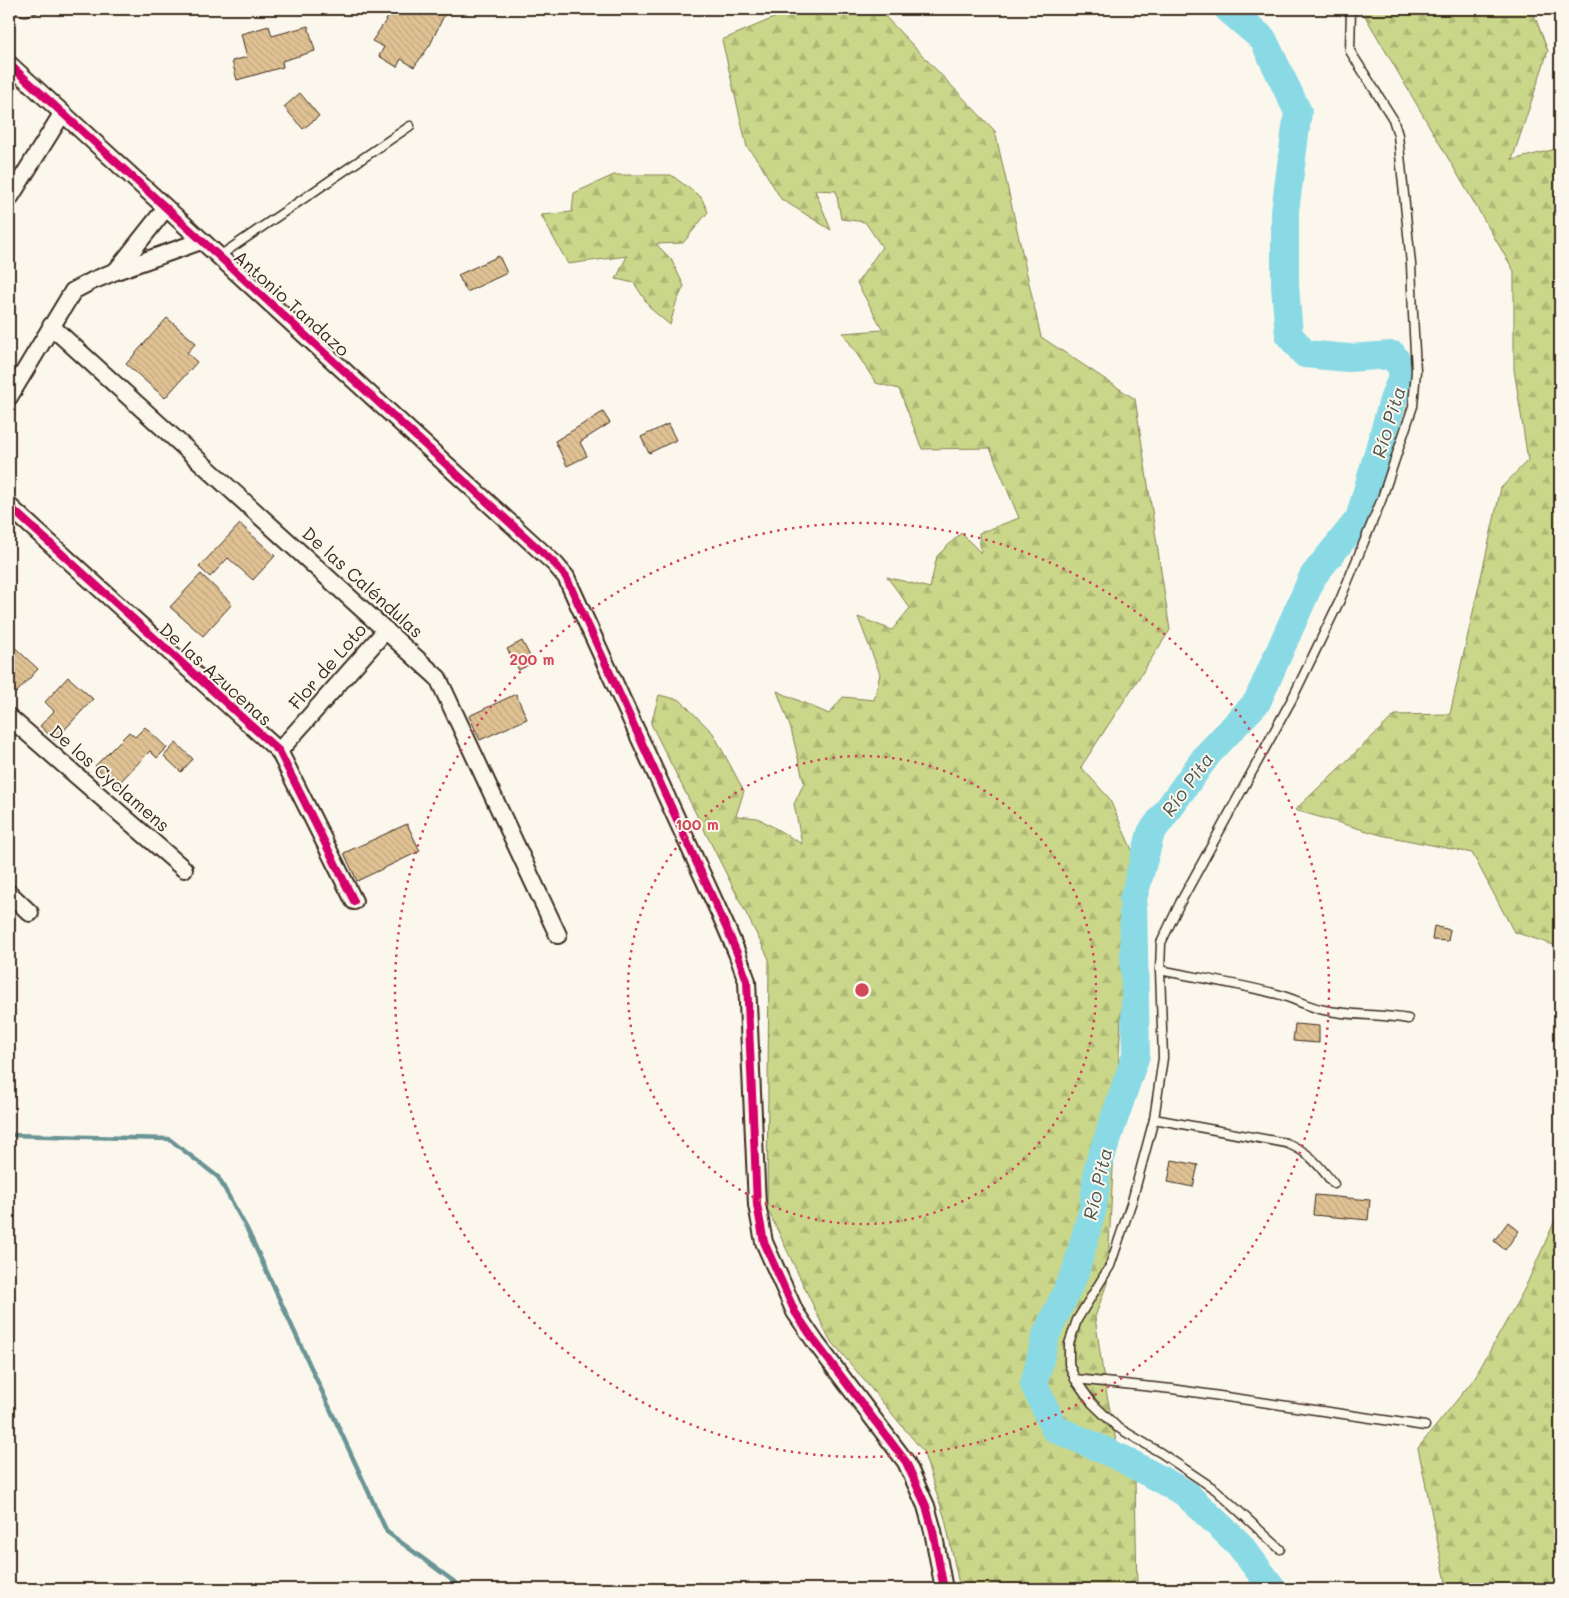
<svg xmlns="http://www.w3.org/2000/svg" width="1569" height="1598" viewBox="0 0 1569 1598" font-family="Mali,sans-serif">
<defs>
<pattern id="forest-firs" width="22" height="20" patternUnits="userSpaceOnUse" patternTransform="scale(1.25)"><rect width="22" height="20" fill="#cad689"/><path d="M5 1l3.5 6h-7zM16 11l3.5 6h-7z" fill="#aeb876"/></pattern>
<pattern id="building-back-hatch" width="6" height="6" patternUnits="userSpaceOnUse" patternTransform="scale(1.25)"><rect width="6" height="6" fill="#e0c294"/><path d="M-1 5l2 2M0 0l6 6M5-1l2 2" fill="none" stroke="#c1a77f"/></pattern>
</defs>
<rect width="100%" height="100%" fill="#fbf7ec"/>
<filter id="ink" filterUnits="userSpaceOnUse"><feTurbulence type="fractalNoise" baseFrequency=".02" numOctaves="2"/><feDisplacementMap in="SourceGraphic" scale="10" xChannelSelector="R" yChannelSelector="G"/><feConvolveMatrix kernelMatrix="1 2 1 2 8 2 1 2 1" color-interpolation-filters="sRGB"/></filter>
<g filter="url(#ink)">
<!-- forest -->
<g fill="url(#forest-firs)" stroke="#828054">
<polygon points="795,9 878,9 995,131 1041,337 1135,399 1170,630 1081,767 1109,798 1132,850 1127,904 1107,1283 1095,1317 1104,1380 1118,1451 1135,1479 1137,1589 960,1589 945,1519 923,1451 828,1337 767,1208 769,959 651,724 659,695 680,700 713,733 744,791 736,816 758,818 802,844 794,804 804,783 791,729 777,691 829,714 843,697 874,700 880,674 858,617 892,630 910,608 887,577 930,588 937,556 961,533 981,553 979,533 1019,518 990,448 922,449 899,389 876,383 843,333 883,330 857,283 882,247 865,222 841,219 836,191 815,190 831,230 781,199 759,162 747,147 722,40"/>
<polygon points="1361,9 1532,9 1548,51 1512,160 1560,148 1560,947 1514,932 1472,853 1381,835 1295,810 1395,715 1450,714 1501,488 1528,460 1514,369 1514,271"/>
<polygon points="614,175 671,175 701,197 708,212 683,243 656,244 671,259 684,286 676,303 670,325 651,309 634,283 616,279 627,256 568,264 541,215 572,212 574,193"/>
<polygon points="1560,1209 1560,1589 1445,1589 1447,1587 1418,1448 1474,1379 1525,1288"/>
</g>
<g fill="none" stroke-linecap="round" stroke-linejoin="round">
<!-- stream -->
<polyline stroke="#6a9495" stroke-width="4.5" points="9,1135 169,1139 218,1177 247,1229 387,1532 464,1589"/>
<!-- river -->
<polyline stroke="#8adae5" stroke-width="28" points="1228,9 1263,39 1298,112 1285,211 1285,286 1289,335 1305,354 1348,358 1393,355 1404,372 1393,400 1359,519 1313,576 1257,702 1207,755 1151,833 1133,899 1136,1055 1098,1166 1093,1208 1075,1273 1046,1335 1034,1384 1054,1428 1123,1459 1185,1493 1239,1544 1273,1589"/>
</g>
<!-- building -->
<g fill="url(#building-back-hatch)" stroke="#3b2a1e">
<polygon points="391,9 447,9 430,45 414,67 401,59 397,67 379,56 384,47 372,41 389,16"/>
<polygon points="269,26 272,36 308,26 315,51 282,61 283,67 237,80 232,61 247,57 241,34"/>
<polygon points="300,93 319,116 303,129 284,107"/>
<polygon points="499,256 507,273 467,292 458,275"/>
<polygon points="167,318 196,343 187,353 197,362 165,398 126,364"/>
<polygon points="603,412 610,423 580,442 587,456 567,466 555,441"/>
<polygon points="668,424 676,440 649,453 641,437"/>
<polygon points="240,524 275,556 253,580 228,558 210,577 199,567"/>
<polygon points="201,574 232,604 203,636 170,607"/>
<polygon points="522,641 533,662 519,670 507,649"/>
<polygon points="9,642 38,669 16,693 9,686"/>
<polygon points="68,677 93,699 55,740 40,726 54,711 45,702"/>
<polygon points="516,694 527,719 480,740 469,716"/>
<polygon points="145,727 167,748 157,758 150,751 116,786 95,766 129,732 135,737"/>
<polygon points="176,743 193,759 181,772 164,756"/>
<polygon points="407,824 420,851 357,881 344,853"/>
<polygon points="1434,926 1450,930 1448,941 1432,940"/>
<polygon points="1295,1024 1319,1026 1319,1043 1293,1041"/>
<polygon points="1172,1160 1198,1165 1193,1187 1168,1182"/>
<polygon points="1315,1195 1370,1200 1368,1220 1313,1215"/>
<polygon points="1508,1222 1519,1231 1505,1250 1494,1241"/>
</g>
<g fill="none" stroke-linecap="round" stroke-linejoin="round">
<defs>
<g id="service">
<polyline points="16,9 25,11 34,9"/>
<polyline points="218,257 410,126"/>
<path d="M1160,970C1199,978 1239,984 1277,994C1293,998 1308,1007 1324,1010C1352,1016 1380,1014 1408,1019"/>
<path d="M1154,1119L1286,1143C1311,1153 1317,1164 1334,1184"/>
<polyline points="1075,1379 1172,1389 1425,1426"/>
<polyline points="1280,1549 1216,1490 1161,1453 1117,1427 1092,1403 1075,1379 1069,1364 1069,1344 1077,1320 1110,1266 1132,1201 1154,1119 1163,1058 1160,970 1161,943 1180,903 1292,699 1340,600 1381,501 1413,406 1416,371 1413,314 1411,264 1398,135 1393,119 1350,51 1351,9"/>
</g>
<g id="minor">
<polyline points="9,64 555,564 566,577 726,927 737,953 747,981 757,1205 764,1242 795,1312 816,1343 906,1462 926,1506 933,1531 944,1589"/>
<polyline points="9,199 62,114"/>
<polyline points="116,271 165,209"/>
<polyline points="51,326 438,678 558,935"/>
<polyline points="9,397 73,291 92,281 116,271 201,241"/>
<polyline points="9,506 279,751 354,901"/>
<polyline points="9,717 184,869"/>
<polyline points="279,751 386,630"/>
<polyline points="9,893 30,913"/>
</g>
</defs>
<!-- service casing -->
<use href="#service" stroke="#3b2a1e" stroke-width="11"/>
<!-- minor casing -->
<use href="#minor" stroke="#3b2a1e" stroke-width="20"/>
<!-- service -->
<use href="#service" stroke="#fbf7ec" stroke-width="8"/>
<!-- minor -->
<use href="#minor" stroke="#fbf7ec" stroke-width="16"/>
<defs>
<g id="cycleway">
<polyline points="9,64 555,564 566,577 726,927 737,953 747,981 757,1205 764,1242 795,1312 816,1343 906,1462 926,1506 933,1531 944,1589"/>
<polyline points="9,506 279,751 354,901"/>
</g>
</defs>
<!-- cycleway casing -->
<use href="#cycleway" stroke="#fbf7ec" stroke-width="11"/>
<!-- cycleway -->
<use href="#cycleway" stroke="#d6006c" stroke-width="8"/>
</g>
</g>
<!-- distance rings -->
<g fill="none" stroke="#d1495b" stroke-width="2.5" stroke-dasharray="2.5 5">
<circle cx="862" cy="990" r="234"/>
<circle cx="862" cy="990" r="467"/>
</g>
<g text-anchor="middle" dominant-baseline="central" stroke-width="4" stroke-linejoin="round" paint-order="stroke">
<!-- street labels -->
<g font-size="18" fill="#3b2a1e" stroke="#fbf7ec">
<text transform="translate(292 303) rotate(42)">Antonio Tandazo</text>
<text transform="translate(363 582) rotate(42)">De las Caléndulas</text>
<text transform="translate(327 666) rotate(-49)">Flor de Loto</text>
<text transform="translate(216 674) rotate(42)">De las Azucenas</text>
<text transform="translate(110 778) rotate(41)">De los Cyclamens</text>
</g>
<!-- water labels -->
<g font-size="19" font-style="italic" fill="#4f5650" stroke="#fbf7ec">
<text transform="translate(1388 422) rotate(-73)">Río Pita</text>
<text transform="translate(1187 784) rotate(-54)">Río Pita</text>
<text transform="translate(1097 1184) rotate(-77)">Río Pita</text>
</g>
</g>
<circle cx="862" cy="990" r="8" fill="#d1495b" stroke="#fbf7ec" stroke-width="2.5"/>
<g font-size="15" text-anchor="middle" font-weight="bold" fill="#d1495b" stroke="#fbf7ec" stroke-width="4" stroke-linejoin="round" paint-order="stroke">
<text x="532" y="665">200 m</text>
<text x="697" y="830">100 m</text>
</g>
<!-- margin -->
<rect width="1569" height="1598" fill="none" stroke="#fbf7ec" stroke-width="30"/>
<rect x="15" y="15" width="1539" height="1568" fill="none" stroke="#3b2a1e" stroke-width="2" filter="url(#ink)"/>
</svg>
